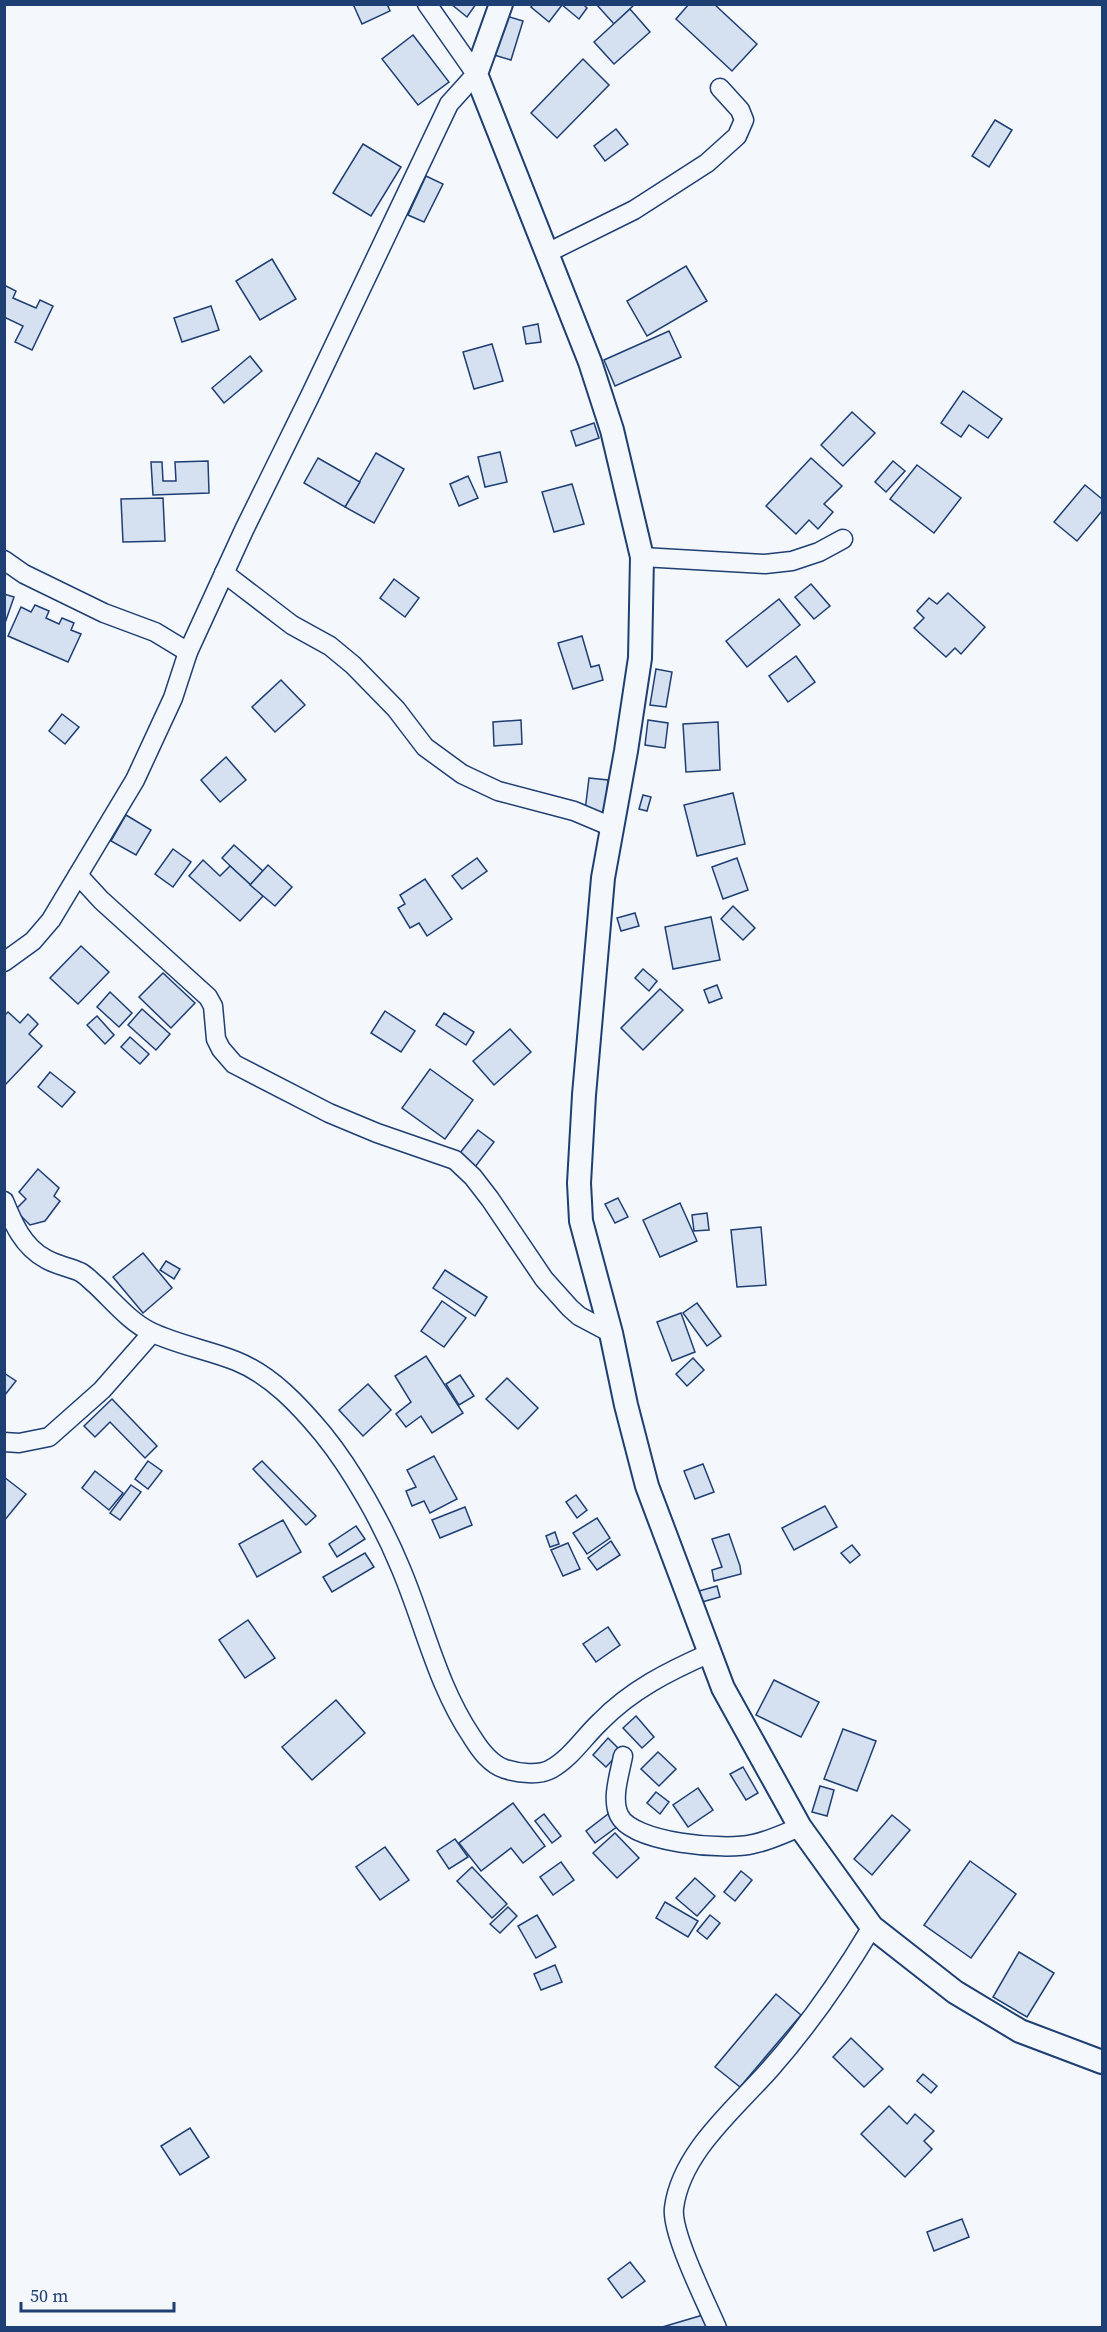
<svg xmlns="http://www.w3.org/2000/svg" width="1107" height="2332" viewBox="0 0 1107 2332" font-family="'Source Serif 4',serif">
<rect width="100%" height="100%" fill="#f4f7fb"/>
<!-- building -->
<g fill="#d5e0f0" stroke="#1d3f73" stroke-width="1.5">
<polygon points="353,4 387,4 390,11 362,24"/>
<polygon points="451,4 476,4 467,17"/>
<polygon points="533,4 561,4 562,5 549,22 531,7"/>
<polygon points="561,4 583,4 587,8 579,19"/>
<polygon points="596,4 635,4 614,24"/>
<polygon points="689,4 714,4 757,44 732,71 676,19"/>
<polygon points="630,9 650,32 614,64 594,42"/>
<polygon points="506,16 523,21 511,60 494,55"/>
<polygon points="413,35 449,82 418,105 382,59"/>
<polygon points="583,59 609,85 557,138 531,113"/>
<polygon points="995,120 1012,130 989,167 972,156"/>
<polygon points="616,129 628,144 605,161 594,146"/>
<polygon points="363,144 401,167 371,216 333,193"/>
<polygon points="426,176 443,184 424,222 408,215"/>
<polygon points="272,259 296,299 260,320 236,281"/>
<polygon points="686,266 707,301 647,336 627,301"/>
<polygon points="4,285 16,291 13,298 36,308 40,300 53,306 32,350 15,342 23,326 4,317"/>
<polygon points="211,306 219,330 182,342 174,318"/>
<polygon points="538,324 541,342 526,344 523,327"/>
<polygon points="669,331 681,357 615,386 604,360"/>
<polygon points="492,344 503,381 474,389 463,352"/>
<polygon points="250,356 262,371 224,403 212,388"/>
<polygon points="963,391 1002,419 988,438 969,425 961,437 941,423"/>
<polygon points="852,412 875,433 843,466 821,445"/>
<polygon points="594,423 599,438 576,446 571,431"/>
<polygon points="500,452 507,482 485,487 478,457"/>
<polygon points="376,453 404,469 374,523 345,507"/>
<polygon points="318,458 360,482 345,507 304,483"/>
<polygon points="811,458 842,486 824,504 833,512 818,529 809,520 796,534 766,506"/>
<polygon points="208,461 209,493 153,495 151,462 162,462 163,481 176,481 175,462"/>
<polygon points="893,461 905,471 886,492 875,482"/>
<polygon points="917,465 961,498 934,533 890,499"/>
<polygon points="468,476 478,498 459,506 450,484"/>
<polygon points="572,484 584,524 554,532 542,492"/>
<polygon points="1085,485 1102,499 1102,511 1077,541 1054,522"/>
<polygon points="163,498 165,541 123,542 121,499"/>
<polygon points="394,579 419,598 405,617 380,598"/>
<polygon points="811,584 830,606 814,619 795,597"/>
<polygon points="948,593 985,627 961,654 955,648 946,657 914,628 924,618 917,611 929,598 937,604"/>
<polygon points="4,594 14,597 4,626"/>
<polygon points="779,599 800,625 747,667 726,641"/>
<polygon points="35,605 49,611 46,618 59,624 62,618 74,623 71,630 81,634 68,662 8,636 21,607 31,612"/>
<polygon points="582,636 591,667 599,665 603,680 573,689 558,643"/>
<polygon points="796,656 815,682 788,702 769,676"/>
<polygon points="656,669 672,672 666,707 650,705"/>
<polygon points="281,680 305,705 275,732 252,707"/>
<polygon points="62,714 79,727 65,744 49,731"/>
<polygon points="521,720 522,744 494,746 493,722"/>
<polygon points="648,720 668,723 665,748 645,745"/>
<polygon points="718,722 720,770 686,772 683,724"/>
<polygon points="226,757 246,780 220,802 201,780"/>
<polygon points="589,778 608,780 605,813 585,811"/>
<polygon points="733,793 745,844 697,856 684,805"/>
<polygon points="643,795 651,797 647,811 639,809"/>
<polygon points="126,815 151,830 136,855 111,841"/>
<polygon points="234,845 263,871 250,885 222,858"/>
<polygon points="173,849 191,862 173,887 155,874"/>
<polygon points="477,858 487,871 462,889 452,876"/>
<polygon points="737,858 748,890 723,899 712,867"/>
<polygon points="203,860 220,876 230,866 263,896 240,921 189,876"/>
<polygon points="268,865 292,887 275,906 250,885"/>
<polygon points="425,879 452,919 427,936 419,923 410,928 398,908 405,904 400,895"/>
<polygon points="733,906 755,928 743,940 721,919"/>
<polygon points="635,913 639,926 621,931 617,918"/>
<polygon points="711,917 720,960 673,969 665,927"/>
<polygon points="81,946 109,972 78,1004 50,978"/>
<polygon points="643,969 657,981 649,991 635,978"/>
<polygon points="163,973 195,1003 171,1028 139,997"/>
<polygon points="717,985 722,998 709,1003 704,990"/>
<polygon points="660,989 683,1010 643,1050 621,1028"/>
<polygon points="110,992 132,1013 119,1027 97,1007"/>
<polygon points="142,1009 170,1034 156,1050 128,1025"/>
<polygon points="385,1011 415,1031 401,1052 371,1033"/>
<polygon points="8,1012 20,1023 28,1014 38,1024 29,1034 42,1046 6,1084 4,1082 4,1016"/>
<polygon points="444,1013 474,1032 466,1045 436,1025"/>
<polygon points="97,1016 114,1035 105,1044 87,1025"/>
<polygon points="510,1029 531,1052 494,1085 473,1061"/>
<polygon points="130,1037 149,1054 140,1064 121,1047"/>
<polygon points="430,1069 473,1100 445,1139 402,1108"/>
<polygon points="50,1072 75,1092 62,1107 38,1087"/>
<polygon points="478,1130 494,1142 472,1171 456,1158"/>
<polygon points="38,1169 59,1188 54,1196 60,1201 45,1221 30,1225 15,1210 26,1199 19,1192"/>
<polygon points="618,1198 628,1217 615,1223 605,1204"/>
<polygon points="680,1203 697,1241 660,1257 643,1220"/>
<polygon points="707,1213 709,1230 694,1231 692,1215"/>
<polygon points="761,1227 766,1285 737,1287 731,1230"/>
<polygon points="143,1253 172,1288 143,1313 113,1277"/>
<polygon points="166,1261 180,1269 174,1279 160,1270"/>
<polygon points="445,1270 487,1297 475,1316 433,1288"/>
<polygon points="442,1301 466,1318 444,1347 421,1331"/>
<polygon points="697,1303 721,1336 707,1346 683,1313"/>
<polygon points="681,1313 695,1352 672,1361 657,1322"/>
<polygon points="426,1356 463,1413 432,1433 421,1416 406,1427 396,1414 411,1402 395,1376"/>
<polygon points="693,1358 704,1370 687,1386 676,1374"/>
<polygon points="4,1373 16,1381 4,1396"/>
<polygon points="460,1375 474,1396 459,1405 446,1384"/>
<polygon points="507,1378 538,1408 518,1429 486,1399"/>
<polygon points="368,1384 391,1410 363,1436 339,1410"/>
<polygon points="112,1399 157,1446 145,1458 110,1422 95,1437 84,1426"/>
<polygon points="434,1456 457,1499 430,1513 424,1501 412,1506 406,1491 416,1487 407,1470"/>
<polygon points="148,1461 162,1471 148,1489 135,1479"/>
<polygon points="262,1461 316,1516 306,1525 253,1469"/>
<polygon points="703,1464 714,1492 695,1499 684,1471"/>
<polygon points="95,1471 123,1493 109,1510 82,1488"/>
<polygon points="4,1477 26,1494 4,1521"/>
<polygon points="131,1485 141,1492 120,1520 110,1513"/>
<polygon points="576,1495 587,1510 577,1518 566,1502"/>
<polygon points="825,1506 837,1527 794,1550 782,1528"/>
<polygon points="465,1507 472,1525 440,1538 432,1520"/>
<polygon points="597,1518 610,1538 587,1554 573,1533"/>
<polygon points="283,1520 301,1552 257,1577 239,1544"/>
<polygon points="356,1526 365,1539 337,1557 329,1544"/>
<polygon points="555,1532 559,1544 550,1547 546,1536"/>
<polygon points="729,1534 740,1566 741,1574 714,1581 712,1570 722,1567 712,1539"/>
<polygon points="611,1541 620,1555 597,1570 588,1558"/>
<polygon points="568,1543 580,1569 563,1576 551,1550"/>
<polygon points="852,1545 860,1555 850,1563 841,1553"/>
<polygon points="365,1553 374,1567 332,1592 323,1577"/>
<polygon points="717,1586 720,1597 702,1602 699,1591"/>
<polygon points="248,1620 275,1658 245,1678 219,1640"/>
<polygon points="608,1627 620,1645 596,1662 583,1644"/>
<polygon points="774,1680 819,1702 801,1737 756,1715"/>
<polygon points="336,1700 365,1733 312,1780 282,1747"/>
<polygon points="636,1716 654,1737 642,1748 623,1728"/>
<polygon points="843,1729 876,1741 857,1791 824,1779"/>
<polygon points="608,1738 621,1751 606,1767 593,1755"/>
<polygon points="658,1752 676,1769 659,1786 641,1769"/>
<polygon points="743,1767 758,1793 746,1800 730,1774"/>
<polygon points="820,1786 834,1790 827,1816 812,1812"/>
<polygon points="698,1788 713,1810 688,1827 673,1805"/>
<polygon points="656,1792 669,1802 660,1814 647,1803"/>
<polygon points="513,1803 545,1846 523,1863 511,1848 481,1871 459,1843"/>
<polygon points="544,1814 561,1836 552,1843 535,1821"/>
<polygon points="608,1814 618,1826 595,1843 586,1831"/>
<polygon points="892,1815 910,1830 872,1875 854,1859"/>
<polygon points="615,1833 639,1858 617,1878 593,1853"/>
<polygon points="455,1839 468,1857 449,1869 437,1851"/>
<polygon points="385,1847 409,1880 380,1900 356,1867"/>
<polygon points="970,1861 1016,1894 971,1958 924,1925"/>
<polygon points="561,1862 574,1880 553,1895 540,1877"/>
<polygon points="472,1867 507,1904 492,1918 457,1881"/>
<polygon points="741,1871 752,1880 735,1901 724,1892"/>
<polygon points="695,1878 715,1896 697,1916 676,1898"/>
<polygon points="665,1902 698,1921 688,1937 656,1918"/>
<polygon points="508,1907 517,1916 500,1933 490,1924"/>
<polygon points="537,1915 556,1947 536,1958 518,1926"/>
<polygon points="710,1915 720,1923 707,1939 697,1931"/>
<polygon points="1019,1952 1054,1973 1027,2017 993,1997"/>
<polygon points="555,1965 562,1982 541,1990 534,1974"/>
<polygon points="776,1994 801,2015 740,2087 715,2067"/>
<polygon points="851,2038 883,2069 864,2087 833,2057"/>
<polygon points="923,2074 937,2086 931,2093 917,2081"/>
<polygon points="889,2106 907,2124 915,2114 934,2131 924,2141 932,2149 905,2177 861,2134"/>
<polygon points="190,2128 209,2157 180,2175 161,2146"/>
<polygon points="962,2219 969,2237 934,2251 927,2232"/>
<polygon points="630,2262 645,2281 622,2298 608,2279"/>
<polygon points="703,2315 707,2328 659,2328"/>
</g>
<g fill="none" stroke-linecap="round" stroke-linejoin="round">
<defs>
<g id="minor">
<polyline points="547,253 634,210 707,163 737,136 744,120 740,110 720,88"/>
<polyline points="642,557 765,564 792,561 819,552 843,539"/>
<polyline points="4,560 24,574 104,613 155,632 188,652"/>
<polyline points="224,573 292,625 330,646 353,665 396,709 425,747 462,774 498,791 574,811 612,827"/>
<polyline points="78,875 101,900 208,997 213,1006 216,1039 221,1049 234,1064 329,1113 377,1133 455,1160 473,1177 490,1199 544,1279 570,1308 579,1316 611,1333"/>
<polyline points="4,962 33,941 51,920 135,780 173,698 188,652 244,530 310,396 449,104 476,74 427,4"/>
<path d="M4,1201C13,1223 23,1247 46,1259C56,1265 69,1267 80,1272C86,1275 91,1281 96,1285C113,1301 130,1322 151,1332C178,1345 209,1350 236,1361C271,1375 299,1405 323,1434C353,1471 383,1525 401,1569C425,1626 437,1685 472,1737C480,1750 490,1764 505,1769C518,1773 539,1776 551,1769C571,1758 584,1737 600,1722C631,1690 669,1671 710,1653"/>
<polyline points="4,1442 19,1443 49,1437 102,1390 152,1333"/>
<path d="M623,1756C620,1773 611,1798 619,1815C632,1843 725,1851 753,1844C769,1841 785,1833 800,1827"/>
<path d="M717,2328C706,2302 671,2233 674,2208C681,2152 736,2108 771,2068C809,2025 842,1977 872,1927"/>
</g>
<polyline id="tertiary" points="501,4 476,74 590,362 612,430 642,557 640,658 626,751 603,878 584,1095 579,1183 581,1221 611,1333 626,1405 647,1486 723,1688 800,1827 872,1927 955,1992 1020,2031 1102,2062"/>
</defs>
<!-- minor casing -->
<use href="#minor" stroke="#1d3f73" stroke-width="21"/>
<!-- tertiary casing -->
<use href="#tertiary" stroke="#1d3f73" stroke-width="26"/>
<!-- minor -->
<use href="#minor" stroke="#f4f7fb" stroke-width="18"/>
<!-- tertiary -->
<use href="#tertiary" stroke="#f4f7fb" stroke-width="22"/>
</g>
<!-- border -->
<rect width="1107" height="2332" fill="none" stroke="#1d3f73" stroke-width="12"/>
<!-- scale -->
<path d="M21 2302v9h153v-9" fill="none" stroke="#1d3f73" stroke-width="3"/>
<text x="30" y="2302" font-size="18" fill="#1d3f73" stroke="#f4f7fb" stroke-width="4.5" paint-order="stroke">50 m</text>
</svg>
